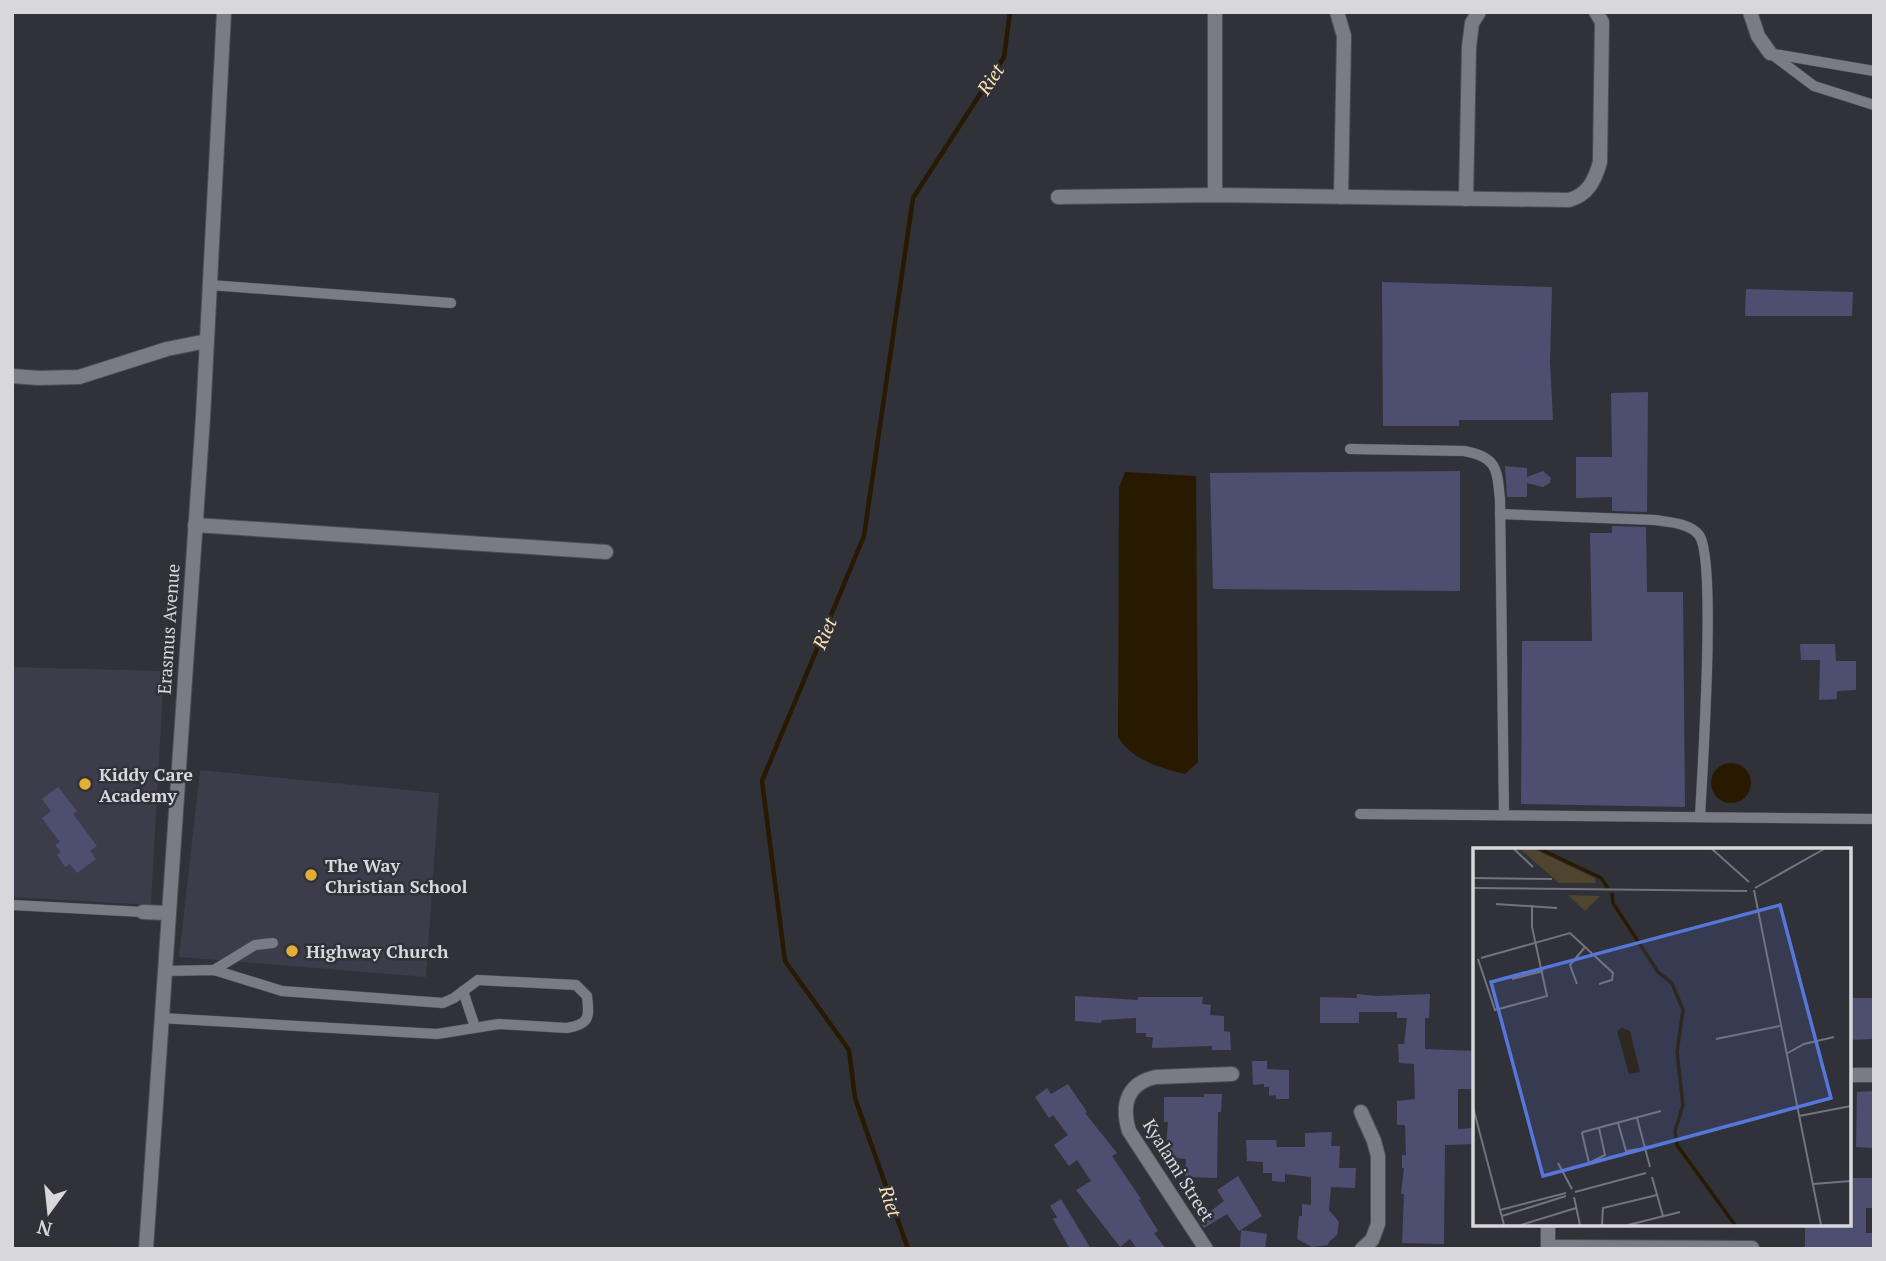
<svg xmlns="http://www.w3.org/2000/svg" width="1886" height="1261" viewBox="0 0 1886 1261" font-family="'PT Serif',serif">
<rect width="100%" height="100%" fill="#31313a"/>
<!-- built -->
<g fill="#3c3c4a">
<polygon points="12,667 164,671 151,905 12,897"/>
<polygon points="200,770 439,793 426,977 179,957"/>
</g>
<!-- water -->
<g fill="#271a01">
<path d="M1125,472L1196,476L1198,762L1185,774C1160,768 1132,760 1118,737L1119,488Z"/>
<circle cx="1731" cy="783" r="20"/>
</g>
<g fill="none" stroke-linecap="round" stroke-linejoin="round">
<!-- stream -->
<polyline stroke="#271a01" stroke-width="4.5" points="908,1249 855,1098 849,1050 785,961 762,781 864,536 913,198 1004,57 1010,12"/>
</g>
<!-- building -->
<g fill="#4e4e71">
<polygon points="1382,282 1552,287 1550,362 1553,420 1459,420 1459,426 1383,426"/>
<polygon points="1746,289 1853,292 1852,316 1745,316"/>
<polygon points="1648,392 1647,512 1612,511 1612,497 1576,498 1576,457 1612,457 1611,393"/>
<polygon points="1505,466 1527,468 1527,477 1543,471 1551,478 1550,483 1543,487 1527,483 1527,497 1507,497"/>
<polygon points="1460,471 1460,591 1213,589 1210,473"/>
<polygon points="1612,526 1646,527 1647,592 1683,592 1685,807 1521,804 1522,641 1592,641 1590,533 1612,533"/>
<polygon points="1800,644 1835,644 1836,661 1856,661 1856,690 1837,691 1837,699 1819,700 1820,660 1801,660"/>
<polygon points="58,787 77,811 73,814 97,846 90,851 96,859 77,873 70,864 65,867 57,855 61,852 55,845 60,842 42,818 51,811 42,799"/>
<polygon points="1357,994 1377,996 1430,994 1429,1018 1425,1018 1425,1049 1475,1051 1475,1089 1458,1089 1458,1129 1475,1128 1475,1144 1445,1145 1444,1244 1402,1243 1404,1194 1401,1194 1404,1168 1402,1168 1402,1155 1406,1155 1405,1125 1397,1125 1397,1101 1415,1099 1414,1064 1399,1063 1398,1044 1404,1044 1407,1018 1397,1018 1397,1012 1359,1012 1359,1023 1320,1023 1320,997 1357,998"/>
<polygon points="1075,996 1138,1000 1138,997 1203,997 1202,1004 1211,1005 1210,1015 1224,1016 1224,1031 1230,1032 1231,1050 1212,1050 1212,1046 1152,1048 1153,1037 1146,1037 1146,1033 1136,1033 1136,1018 1102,1020 1101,1023 1075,1021"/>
<polygon points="1849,998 1874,998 1874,1039 1849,1040"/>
<polygon points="1252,1061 1267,1061 1267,1069 1289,1070 1289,1099 1276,1099 1276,1095 1269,1096 1269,1087 1264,1087 1264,1084 1253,1085"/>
<polygon points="1068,1084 1087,1112 1085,1113 1117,1153 1112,1156 1141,1199 1139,1200 1158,1231 1154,1233 1166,1249 1137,1249 1130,1239 1120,1247 1076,1190 1091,1181 1077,1160 1069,1166 1054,1145 1068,1135 1053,1115 1049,1118 1035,1097 1047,1088 1051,1094"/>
<polygon points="1874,1091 1874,1148 1856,1147 1857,1092"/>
<polygon points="1204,1094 1222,1094 1221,1112 1218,1112 1217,1178 1185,1177 1186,1159 1165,1157 1168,1122 1164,1122 1164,1097 1204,1097"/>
<polygon points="1332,1132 1331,1146 1340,1146 1339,1168 1356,1168 1355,1188 1331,1187 1329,1210 1339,1222 1337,1235 1329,1242 1328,1245 1312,1247 1297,1239 1299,1216 1302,1216 1302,1204 1311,1205 1311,1177 1285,1174 1285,1182 1272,1181 1272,1173 1263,1173 1263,1162 1247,1161 1246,1140 1276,1140 1277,1147 1305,1147 1305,1133"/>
<polygon points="1238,1176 1262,1216 1239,1231 1227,1214 1204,1228 1199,1220 1224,1201 1217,1190"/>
<polygon points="1849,1178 1874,1178 1874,1208 1866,1208 1866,1233 1874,1233 1874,1249 1805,1249 1805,1224 1849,1224"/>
<polygon points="1061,1199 1091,1249 1070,1249 1053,1219 1057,1217 1050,1206"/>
<polygon points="1241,1230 1267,1234 1265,1249 1240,1249"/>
</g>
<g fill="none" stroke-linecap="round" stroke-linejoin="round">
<defs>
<g id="lane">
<polyline points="1770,53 1814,86 1874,105"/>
<polyline points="1774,54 1874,71"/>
<polyline points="210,285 451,303"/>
<path d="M1350,449L1464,451C1498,457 1497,470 1500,500L1504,815"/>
<path d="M1500,514L1655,520C1668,522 1690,523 1699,535C1717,559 1702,775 1700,817"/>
<polyline points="1360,814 1874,819"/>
<polyline points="12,905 143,912"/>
<polyline points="214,970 255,945 273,943"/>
<polyline points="463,991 475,1027"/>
<path d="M161,1018L437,1034L499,1024L567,1028C591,1024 589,1016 587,996L576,985L478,980L454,998L443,1003L282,991L214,970L164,971"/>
</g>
<g id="street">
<polyline points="1337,12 1344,36 1341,197"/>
<polyline points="1750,12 1758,36 1770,53"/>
<polyline points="1215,195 1215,12"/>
<path d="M1058,197L1215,195L1569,200C1588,195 1595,180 1600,162L1602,22L1596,12"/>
<polyline points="1466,199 1469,47 1472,23 1479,12"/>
<polyline points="12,376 38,378 79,377 167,349 207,341"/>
<polyline points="195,525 606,552"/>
<polyline points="143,912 167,913"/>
<polyline points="1849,1075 1874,1075"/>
<polyline points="1361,1112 1374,1141 1378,1156 1378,1224 1372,1240 1362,1249"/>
<polyline points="1548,1224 1548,1249"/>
<polyline points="1548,1247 1752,1248"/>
<polyline points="146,1249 203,417 224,12"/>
<path d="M1206,1249L1129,1131C1121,1105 1127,1083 1156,1077L1232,1074"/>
</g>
</defs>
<!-- lane casing -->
<use href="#lane" stroke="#4e4e55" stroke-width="11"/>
<!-- street casing -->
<use href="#street" stroke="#4e4e55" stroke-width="16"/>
<!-- lane -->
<use href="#lane" stroke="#7b7b85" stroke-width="10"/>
<!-- street -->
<use href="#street" stroke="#7b7b85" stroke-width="14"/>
</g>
<!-- markers -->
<g fill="#e4ae35" stroke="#31313a" stroke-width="2.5">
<circle cx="85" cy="784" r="7"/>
<circle cx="311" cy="875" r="7"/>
<circle cx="292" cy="951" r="7"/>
</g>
<g text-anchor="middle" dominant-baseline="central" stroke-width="5" stroke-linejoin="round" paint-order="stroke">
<!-- street labels -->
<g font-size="18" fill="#d7d7dc" stroke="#31313a">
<text transform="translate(168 629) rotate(-86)">Erasmus Avenue</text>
<text transform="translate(1179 1170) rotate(58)">Kyalami Street</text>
</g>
<!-- poi labels -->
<g font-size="18" font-weight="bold" fill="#d7d7dc" stroke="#31313a" text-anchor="start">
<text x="99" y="774">Kiddy Care<tspan x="99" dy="21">Academy</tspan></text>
<text x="325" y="865">The Way<tspan x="325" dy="21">Christian School</tspan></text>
<text x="306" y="951">Highway Church</text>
</g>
<!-- water labels -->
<g font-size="19" font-style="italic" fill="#fae0af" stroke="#31313a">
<text transform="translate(990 79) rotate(-57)">Riet</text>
<text transform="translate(824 633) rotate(-67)">Riet</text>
<text transform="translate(891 1201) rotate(71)">Riet</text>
</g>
</g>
<!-- overview -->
<g transform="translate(1473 848)">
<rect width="378" height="378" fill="#31313a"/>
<path d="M47,1H61L122,30L123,35H86ZM95,47L127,48L112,63Z" fill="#4f442e"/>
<path d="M149,180L157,183L167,224L156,226L144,183Z" fill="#271a01"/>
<path fill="none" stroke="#271a01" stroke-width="3.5" d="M67,1L128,30L135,40M139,45L140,55L185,124L199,135L210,162L204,204L210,257L202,283L204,297L262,377"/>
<path fill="none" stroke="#73737b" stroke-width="2" d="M41,1L60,19M239,1L276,34M0,30L79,31M0,40L274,43M282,40L351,1M281,42L348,377M23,56L84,60M8,110L97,85L140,125L139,132L126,136M5,111L22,162L74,148L59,79V57M39,131L70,123M104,136L97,117L112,99M243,191L307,178M313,206L331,196L361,189M0,259L31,377M326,268L378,258M164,270L177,319M145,275L153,303L172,300M126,280L132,307L116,315L109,285L110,284L188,263M85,315L99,341M179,329L190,368M340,336L378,333M102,344L173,325M101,349L107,377M27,362L93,345M29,368L93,348M48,377L103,360M129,377L130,360L184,347M155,377L207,364"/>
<path fill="#5577d9" fill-opacity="0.15" stroke="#5577d9" stroke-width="3.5" d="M307,57L358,250L70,328L18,134Z"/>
<rect width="378" height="378" fill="none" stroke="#d7d7dc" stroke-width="3.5"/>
</g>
<!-- border -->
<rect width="1886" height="1261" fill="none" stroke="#d7d7dc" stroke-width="28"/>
<!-- north arrow -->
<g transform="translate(49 1212) rotate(195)" stroke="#31313a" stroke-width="5" paint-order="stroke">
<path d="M0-5L12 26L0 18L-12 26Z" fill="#d7d7dc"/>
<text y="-10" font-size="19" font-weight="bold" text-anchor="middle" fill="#d7d7dc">N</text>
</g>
</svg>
